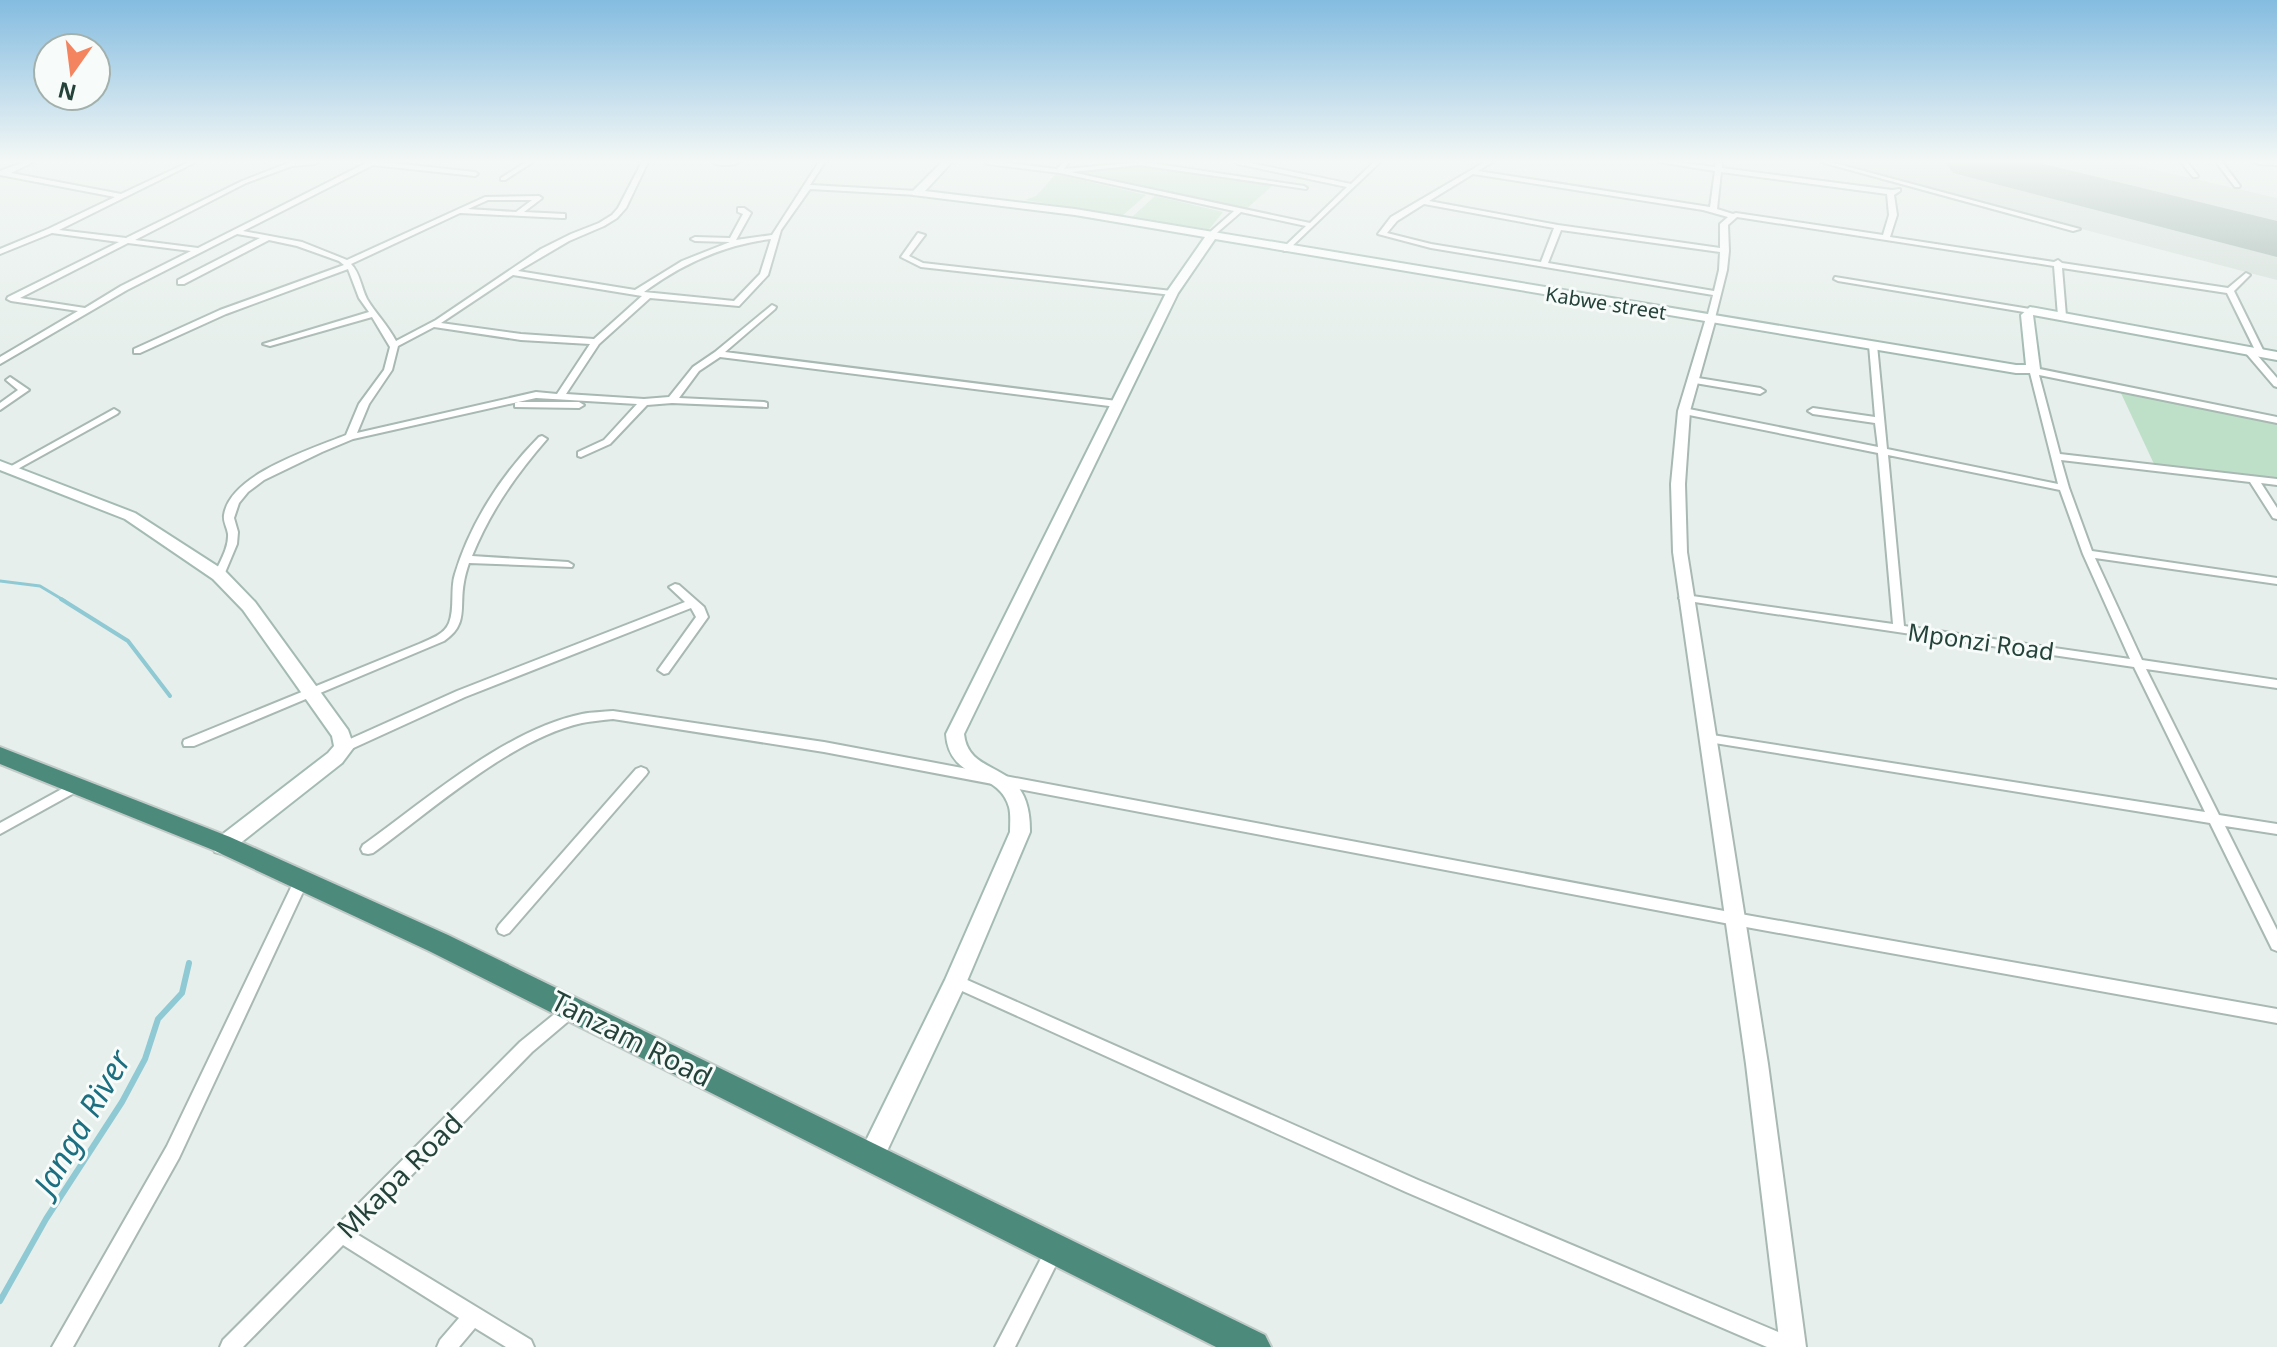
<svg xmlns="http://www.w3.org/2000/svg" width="2277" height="1347" viewBox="0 0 2277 1347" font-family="'Noto Sans',sans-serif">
<rect width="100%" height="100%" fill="#e6efeb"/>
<!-- built -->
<polygon fill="#d4dfda" points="1825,162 2121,162 2277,198 2277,280"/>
<!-- green -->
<g fill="#bfe0c8">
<polygon points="1129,162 1272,186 1244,211 1065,170"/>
<polygon points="1056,174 1146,195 1122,216 1025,200 1036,196"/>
<polygon points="1155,196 1223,212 1207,232 1131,218"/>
<polygon points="2120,391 2277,422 2277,478 2154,464"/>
</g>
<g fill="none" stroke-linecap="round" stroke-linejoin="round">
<!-- stream-far2 -->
<polyline stroke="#8ec9d4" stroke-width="3" points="0,581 40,586 65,601"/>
<!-- stream-far1 -->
<polyline stroke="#8ec9d4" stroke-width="4" points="61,599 128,641 170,696"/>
<!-- stream -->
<polyline stroke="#8ec9d4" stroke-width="6" points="0,1301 46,1219 122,1102 145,1059 158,1019 182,993 189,963"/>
<!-- runway -->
<polygon fill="#a2b6b0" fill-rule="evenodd" points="1945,162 2036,162 2277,221 2277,257 1953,173"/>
<defs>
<g id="minor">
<path d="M25,162H33L11,173L121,194L189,162H196L59,230L126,238L242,181L291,162H318L315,164L292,166L246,183L135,240L198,248L366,163L365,162H382L475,172L478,174L475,176L373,165L243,231L302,242L347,260L485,197L539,196L542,198L541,199L524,212L565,214V218H562L460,213L351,264C360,273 361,287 367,299C376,314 387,324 396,341L436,320L541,249L571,234L599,223L612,215L618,208L642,162H648L626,208L617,218L604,226L569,241L518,271L635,290L682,261L730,242L695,241L691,239L695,237L730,238L743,214L738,212V208H744L751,213L736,240L772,235L819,162H825L810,185L917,191L920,193L917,195L810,189L781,230L768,275L739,306L650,298L599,344L566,394L644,399L669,397L693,367L715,352L772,305L776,307L775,309L725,352L1117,401L1122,404L1117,407L720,357L699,371L679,398L764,402L767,403V407L672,403L647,405L610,444L581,457L578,456V452L604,440L637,404L536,398L353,439L322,452L264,480L248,492L239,503L234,518L238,532L237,544L224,575L219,578L214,575C219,563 229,548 228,534C227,527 223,522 224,515C230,474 312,449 346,435L359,404L384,370L390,347L372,317L270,346L263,344L369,312L359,298L348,269L226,314L140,353H134V349L220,310L344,265L339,261L297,246L269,240L184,284H178V280L260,238L237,234L127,290L0,364V357L78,311L11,301L7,299L8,297L119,242L52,233L0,254V249L48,229L115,197L0,175V171ZM488,200H532L516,212L468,209ZM771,239L760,274L734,301L644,292C682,264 723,245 771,239ZM128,243L191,251L121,286L85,308L20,298ZM513,275L642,296L594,339L521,334L441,323ZM434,327L521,340L590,344L557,394L536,392L357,433L369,404L392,370L398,346Z"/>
<polygon points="526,162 533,162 505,180 501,180 501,178"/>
<path d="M712,162H739C733,166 718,166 712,162Z"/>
<polygon points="985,162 1001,162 1057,169 1063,162 1069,162 1064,169 1143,162 1304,186 1307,188 1306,189 1139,165 1071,172 1310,223 1347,187 1238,164 1235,162 1246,162 1351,184 1374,162 1380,162 1287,251 1284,251 1284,247 1306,226 1241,212 1212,237 1209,237 1209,233 1234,211 1060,173 988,164"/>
<path d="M1485,162H1492L1478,171L1710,207L1715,171L1659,162H1674L1715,167L1716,162H1722V168L1892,190L1900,189V191L1894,195L1897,215L1890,237L2054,262L2058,260L2062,263L2228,288L2246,273L2250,275L2234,291L2264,352L2260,355L2256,352L2227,293L2062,268L2066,316L2062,318L2058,316L2054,266L1737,217L1728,225L1729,251L1727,270L1715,318L1711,320L1707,318L1713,295L1431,248L1378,234L1391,217ZM1721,172L1887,194L1889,215L1883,235L1736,213L1733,214L1717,209ZM1473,174L1703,210L1728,217L1720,224V248L1558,225L1429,201ZM1424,204L1554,228L1541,262L1431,244L1387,233L1397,221ZM1561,230L1720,252L1719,270L1714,291L1548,263Z"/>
<polygon points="1821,162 1830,162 2080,229 2073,231"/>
<polygon points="2181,162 2187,162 2198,176 2197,177 2193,177"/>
<polygon points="2216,162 2222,162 2240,186 2239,187 2235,187"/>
<polygon points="2255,162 2277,162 2277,165 2258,164"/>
<polygon points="918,233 925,235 909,256 923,263 1172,291 1176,293 1172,295 921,267 901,257"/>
<polygon points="1835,277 2030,309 2034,311 2030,313 1838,281 1834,279"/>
<path d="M1873,342L1877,345L1887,449L2058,484L2029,369L2030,367L2277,417V423L2039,375L2060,454L2277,479V485L2261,483L2277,508V519L2273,518L2250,482L2061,460L2069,488L2092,551L2277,578V584L2095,558L2142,660L2277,680V688L2146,669L2219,815L2277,824V834L2225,826L2277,930V951L2272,949L2210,823L1702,741L1700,738L1702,735L1706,734L2205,812L2134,667L1681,600L1679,598L1685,595L1893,624L1878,453L1684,414L1679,411L1684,408L1878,447L1875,423L1813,414L1808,411L1813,408L1875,417L1869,345ZM1888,455L2060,490L2083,554L2130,659L1904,626Z"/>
<polygon points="2248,347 2251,348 2277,378 2277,387 2274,386 2245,352 2244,350"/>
<polygon points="10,377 29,390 0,410 0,403 18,390 6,380"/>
<polygon points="1692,377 1760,388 1765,391 1760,394 1689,382 1689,378"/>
<polygon points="518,402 579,402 584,405 579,408 515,407 515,403"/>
<polygon points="114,409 119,412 117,414 14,471 11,472 6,469"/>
<path d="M542,436L547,439C515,476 491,510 472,556L568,562L573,565L572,567L469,563C467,569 465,575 464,582C459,607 469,624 444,641L194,746H184L183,743L184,740L419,644C430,639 444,635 449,623C455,608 450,589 455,574C470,524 501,475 539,437Z"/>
<polygon points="675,584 679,585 704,607 708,617 668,673 664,674 658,670 696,617 691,608 465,697 349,750 339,750 338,747 339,744 457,691 685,602 669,587"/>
<path d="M613,711L824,742L1735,913L2277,1009V1023L1735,925L824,752L613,719C603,720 592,721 582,723C511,739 432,810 373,853L368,854L363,853L361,849L363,845C426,800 505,730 582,714C592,712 603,712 613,711Z"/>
<polygon points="641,767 646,769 648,772 646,775 509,933 504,935 499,933 497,929 499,925 636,769"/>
<polygon points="80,779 85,781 87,784 85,787 0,834 0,823"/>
<polygon points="302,873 307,875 309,879 179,1158 73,1347 52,1347 167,1146 295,879 297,875"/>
<polygon points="956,975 1418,1180 1797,1340 1800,1347 1767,1347 1406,1192 951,986 948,981 951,976"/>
<polygon points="573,1001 578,1003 581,1008 578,1013 532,1052 355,1233 531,1340 534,1347 506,1347 475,1328 459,1347 437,1347 440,1340 459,1318 343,1245 243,1347 220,1347 223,1340 520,1042 568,1003"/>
<polygon points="1054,1242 1060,1245 1063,1251 1015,1347 995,1347 1048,1245"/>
</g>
<polygon id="tertiary" points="1711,315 1716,318 1690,411 1685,484 1687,552 1768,1064 1806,1347 1780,1347 1746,1064 1673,552 1671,484 1678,411 1706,318"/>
<g id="secondary">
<path d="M942,162H952L925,191L1075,209L2016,365H2026L2021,315L2030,307L2277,352V360L2033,315L2040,369L2033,373H2016L1215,239L1178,293L964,734C969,781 1031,755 1030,832L967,981L879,1168L870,1171L861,1168L857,1159L945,980L1010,832C1010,824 1011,814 1009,807C999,770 949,782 946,734L1166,293L1205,237L1075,215L913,195V191Z"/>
<polygon points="0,461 135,513 225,571 255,602 348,730 354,747 342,763 229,852 222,854 215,852 212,846 215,840 328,753 334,746 332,736 243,610 213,579 125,519 0,470"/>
</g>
<polygon id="trunk" points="0,747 230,837 448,935 1265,1335 1271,1347 1216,1347 429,951 213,850 0,764"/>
</defs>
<!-- minor casing -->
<use href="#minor" stroke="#a8b8b2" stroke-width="4"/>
<!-- tertiary casing -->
<use href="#tertiary" stroke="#a8b8b2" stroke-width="4"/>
<!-- secondary casing -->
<use href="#secondary" stroke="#a4bbb3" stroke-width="4"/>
<!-- trunk casing -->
<use href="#trunk" stroke="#c2cac8" stroke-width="4"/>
<!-- minor -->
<use href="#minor" fill="#fff" fill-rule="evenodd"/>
<!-- tertiary -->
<use href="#tertiary" fill="#fff" fill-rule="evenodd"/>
<!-- secondary -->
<use href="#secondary" fill="#fff" fill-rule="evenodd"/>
<!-- trunk -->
<use href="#trunk" fill="#4c8a7c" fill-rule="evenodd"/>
</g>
<!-- sky -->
<linearGradient id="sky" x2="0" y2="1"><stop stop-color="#84bce0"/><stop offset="0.46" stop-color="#f4f8f6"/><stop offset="1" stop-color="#f4f8f6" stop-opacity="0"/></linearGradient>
<rect width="2277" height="350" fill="url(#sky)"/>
<g text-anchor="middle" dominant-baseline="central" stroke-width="6" stroke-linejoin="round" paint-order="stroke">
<!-- far-street labels -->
<g font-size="20" fill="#24423a" stroke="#f7fbf9">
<text transform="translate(1606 303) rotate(9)">Kabwe street</text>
</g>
<!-- street labels -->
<g font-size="24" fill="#24423a" stroke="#f7fbf9">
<text transform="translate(1981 641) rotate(8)">Mponzi Road</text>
</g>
<!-- near-street labels -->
<g font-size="28" fill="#24423a" stroke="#f7fbf9">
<text transform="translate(632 1038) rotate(27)">Tanzam Road</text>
<text transform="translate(399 1175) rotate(-45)">Mkapa Road</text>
</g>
<!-- near-water labels -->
<g font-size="32" font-style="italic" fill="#1c6f80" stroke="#f7fbf9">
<text transform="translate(81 1122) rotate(-60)">Janga River</text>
</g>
</g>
<!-- north arrow -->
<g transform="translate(72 72) rotate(194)"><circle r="38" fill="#f7fbf9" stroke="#a3b1ad" stroke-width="2"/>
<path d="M0-6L14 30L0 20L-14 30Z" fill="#f4845f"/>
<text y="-12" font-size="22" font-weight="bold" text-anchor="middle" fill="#24423a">N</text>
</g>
</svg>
